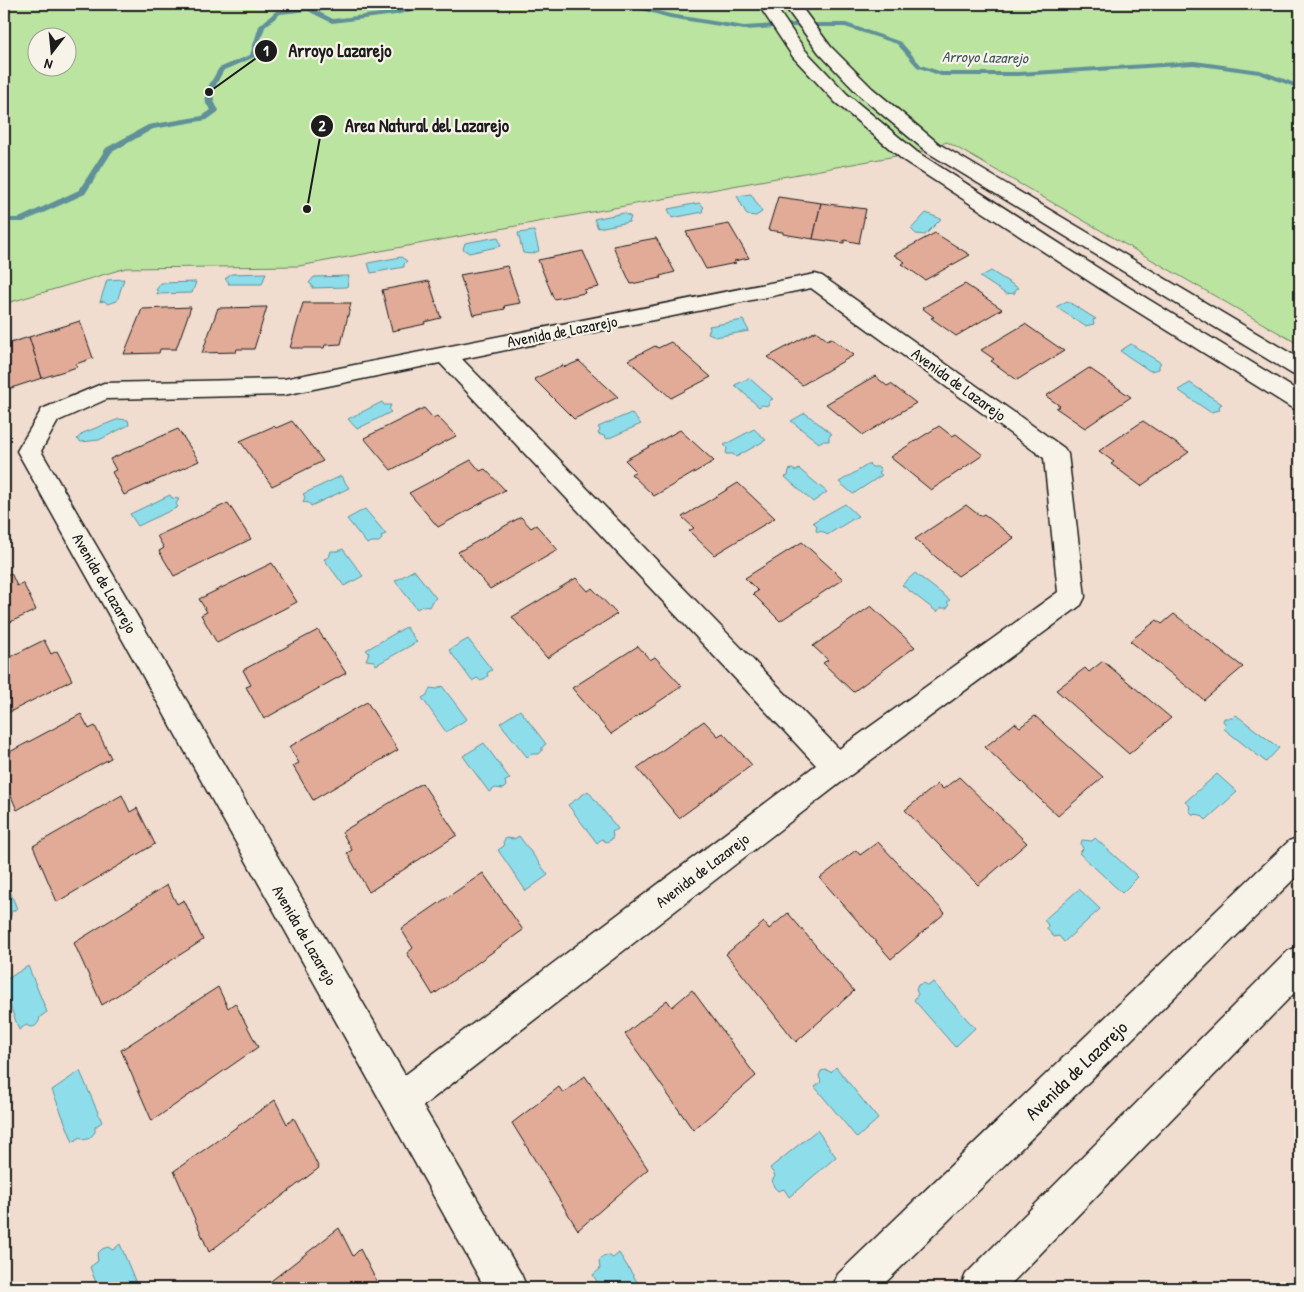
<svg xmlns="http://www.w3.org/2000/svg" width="1304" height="1292" viewBox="0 0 1304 1292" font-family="'Patrick Hand',sans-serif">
<rect width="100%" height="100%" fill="#f0ddd0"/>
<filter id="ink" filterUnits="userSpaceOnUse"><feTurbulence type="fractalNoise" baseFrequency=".02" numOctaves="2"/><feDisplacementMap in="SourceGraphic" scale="10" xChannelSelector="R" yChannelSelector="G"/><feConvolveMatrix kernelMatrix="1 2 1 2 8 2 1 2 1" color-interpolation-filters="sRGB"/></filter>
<g filter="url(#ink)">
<!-- green -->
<path fill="#bae4a0" stroke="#6b805e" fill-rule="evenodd" d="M4,4H1300V345L947,142L923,151L299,266L126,268L4,304ZM38,38H68V68H38Z"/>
<!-- water -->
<g fill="#8eddeb" stroke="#609098">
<polygon points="751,194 762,212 756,216 747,215 737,196"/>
<polygon points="699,203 704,207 702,210 703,212 672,218 668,209"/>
<polygon points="624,213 631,217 629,222 598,228 594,219"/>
<polygon points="926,213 941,219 925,235 916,234 911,229"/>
<polygon points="534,231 539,251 531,254 523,253 518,233"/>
<polygon points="498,237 501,246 469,253 463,249 465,243"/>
<polygon points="401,257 407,261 404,264 404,267 371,273 368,263"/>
<polygon points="991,271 1018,288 1015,290 1015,293 1006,294 980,277"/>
<polygon points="266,273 262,284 228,284 229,282 225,279 231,274"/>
<polygon points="349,276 347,287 312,288 312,285 309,283 314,277"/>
<polygon points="124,279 117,301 108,304 104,301 100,302 107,280"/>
<polygon points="196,282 192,293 157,294 158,291 156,290 161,283"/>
<polygon points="1067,301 1096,319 1093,320 1094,324 1085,326 1056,307"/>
<polygon points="743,320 749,331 715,337 713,335 708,333 710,329 709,326"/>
<polygon points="1131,344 1161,363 1159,365 1159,369 1150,371 1120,351"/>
<polygon points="749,378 773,399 769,401 769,406 762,405 759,407 735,385"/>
<polygon points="1190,383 1222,404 1219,406 1220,410 1210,412 1178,390"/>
<polygon points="382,402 384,405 391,405 389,410 391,412 357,429 348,419"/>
<polygon points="631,413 641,424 607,439 604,436 598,434 600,430 598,427"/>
<polygon points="805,413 832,434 829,436 829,441 822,441 819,443 791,421"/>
<polygon points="119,419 128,420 129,425 99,440 81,442 77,439 83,433"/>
<polygon points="754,429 766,440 736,457 733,454 726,454 727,448 724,445"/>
<polygon points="869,464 872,467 879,467 881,470 879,473 882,475 853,494 839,482"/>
<polygon points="792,469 796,471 799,469 827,492 813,502 785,477 788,476 789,470"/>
<polygon points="341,476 349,488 311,506 309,503 303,502 305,497 303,494"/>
<polygon points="170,495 172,498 179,499 176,504 178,507 138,526 130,514"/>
<polygon points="845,504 858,516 827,535 824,532 816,531 817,526 813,522"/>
<polygon points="365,509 386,534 381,536 382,539 379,542 372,542 367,544 347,519"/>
<polygon points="343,549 363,576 344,586 324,559 329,557 331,551 338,551"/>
<polygon points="414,570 436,598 432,601 429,607 422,606 417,609 395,581"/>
<polygon points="915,573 950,600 947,602 949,605 947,608 940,608 937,612 902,585"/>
<polygon points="406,627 417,642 376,665 374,661 366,660 369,653 366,650"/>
<polygon points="468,639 492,670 487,673 488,676 481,681 477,678 472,681 449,650"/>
<polygon points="442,686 467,719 446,732 422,698 427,695 430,688 437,689"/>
<polygon points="520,710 546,744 542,747 542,751 539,754 532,754 527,757 500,723"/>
<polygon points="1236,715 1279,748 1266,762 1223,728 1226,725 1223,721 1224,718 1233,718"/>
<polygon points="484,743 510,779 505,781 506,786 503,789 495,788 489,792 463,756"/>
<polygon points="1217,774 1237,792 1206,820 1201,815 1192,814 1189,810 1190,806 1185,802"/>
<polygon points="588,791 618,829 612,832 613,836 611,840 606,842 602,839 597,843 568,805"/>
<polygon points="519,836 548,875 526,891 498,850 504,846 503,842 506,838 514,839"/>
<polygon points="1095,838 1138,877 1122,893 1079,853 1083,849 1081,844 1082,840 1092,841"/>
<polygon points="4,876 17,909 11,912 11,916 4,922"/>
<polygon points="1079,889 1100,909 1064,942 1059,936 1054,937 1047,929 1048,925 1044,920"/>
<path d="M28,966L47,1012L40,1017C39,1025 33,1030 26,1025L19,1030L4,989V981Z"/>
<polygon points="933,982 975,1028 955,1047 914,1000 918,994 916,990 918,985 923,983 928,986"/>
<polygon points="836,1067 878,1119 857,1138 815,1087 821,1082 819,1076 821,1071 826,1070 831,1072"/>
<polygon points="80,1071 102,1122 95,1127 95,1132 90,1138 84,1140 80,1137 73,1142 52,1090"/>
<polygon points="817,1130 836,1157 789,1197 784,1189 778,1191 774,1187 772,1181 775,1176 770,1168"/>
<polygon points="120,1244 138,1288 98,1288 90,1267 98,1261 97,1254 102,1249 108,1247 113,1250"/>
<polygon points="619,1253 641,1288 601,1288 593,1275 600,1269 599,1261 603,1256 608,1255 613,1258"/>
</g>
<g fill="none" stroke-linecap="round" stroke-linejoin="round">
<!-- stream -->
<g fill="#609098" fill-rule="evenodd">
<path d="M428,4H438L396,15L332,23L308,11L280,14L265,27L255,57L224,70C216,84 208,96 219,110L218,112L207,120L153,129L112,152L85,194L23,222H4V218H19L79,190L106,148L148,125L202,116L211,110L206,104L205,92L219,68L250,55L259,26L276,11L309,7L333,19L396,11Z"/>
<polygon points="620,4 630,4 670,14 744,26 793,23 846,23 901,42 921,65 942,72 1018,72 1194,61 1260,70 1300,85 1300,89 1259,74 1194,65 1018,76 941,76 917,67 897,44 845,27 793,27 744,30 670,18"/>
</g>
</g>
<!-- building -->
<g fill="#e1ab97" stroke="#1c1c1c">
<polygon points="778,197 821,203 813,239 783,234 783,232 768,230"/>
<polygon points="821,203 866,209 859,243 844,240 844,243 813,239"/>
<polygon points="729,224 749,258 734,261 736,263 706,269 686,232"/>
<polygon points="935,233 970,255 925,280 902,264 905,262 894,255"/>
<polygon points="656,238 675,272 660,276 661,278 631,284 613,246"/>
<polygon points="583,251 599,287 584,290 585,293 554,299 538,260"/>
<polygon points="507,266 520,303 504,306 505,309 473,315 460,275"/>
<polygon points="429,281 441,318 424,322 425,324 392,331 382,290"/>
<polygon points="965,284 1002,309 956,336 931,318 934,317 922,308"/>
<polygon points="303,303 351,303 341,344 325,345 324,348 290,348"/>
<polygon points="191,307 176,349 160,349 159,353 124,354 142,309"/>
<polygon points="267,307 254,349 237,349 236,352 202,353 218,308"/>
<polygon points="80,321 93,358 76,364 77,367 42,378 29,337"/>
<polygon points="1025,324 1064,351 1017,380 991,361 994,359 981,350"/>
<polygon points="816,331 827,340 831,338 854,355 802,385 768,357"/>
<polygon points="29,337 42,378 5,390 4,345"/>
<polygon points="671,342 711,377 671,398 628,360 655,346 658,348"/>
<polygon points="579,361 618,397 574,419 534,379 563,365 565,367"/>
<polygon points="1089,368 1131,397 1085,428 1056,408 1060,406 1046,396"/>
<polygon points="875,376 887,386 891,384 916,403 863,435 826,404"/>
<polygon points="424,408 433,418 437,416 456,436 391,470 364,438"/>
<polygon points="292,421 323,461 272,486 240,441 274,426 276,428"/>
<polygon points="1143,421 1189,452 1141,486 1111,464 1114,462 1099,451"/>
<polygon points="939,426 952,436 956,434 983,455 931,490 890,457"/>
<polygon points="178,429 199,461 124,495 112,472 116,470 110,459"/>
<polygon points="680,430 714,461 654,496 631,474 636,471 625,460"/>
<polygon points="471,460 480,471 485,469 505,490 438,527 409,493"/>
<polygon points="738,483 775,518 714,555 689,531 694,528 682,517"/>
<polygon points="228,503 251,539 174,576 159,551 164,548 157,536"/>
<polygon points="966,505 980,516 984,514 1014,538 958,576 915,539"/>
<polygon points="521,517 531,528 536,525 558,550 490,589 458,552"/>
<polygon points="802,542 843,579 780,621 753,594 758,591 745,578"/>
<polygon points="272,563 297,602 217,643 201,615 207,612 199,599"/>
<polygon points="11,573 17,586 23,583 36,610 4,625 4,576"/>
<polygon points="576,578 588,591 592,588 617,614 547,658 512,617"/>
<polygon points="871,606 915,647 853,692 823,663 828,660 813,646"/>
<polygon points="1174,614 1243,667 1204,700 1130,641 1157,620 1162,624"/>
<polygon points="318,630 346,673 264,719 246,687 251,685 243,670"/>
<polygon points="44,640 51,654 57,651 72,680 4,715 4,660"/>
<polygon points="638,646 650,660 655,657 682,686 611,734 572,688"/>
<polygon points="1103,661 1171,718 1129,754 1056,690 1085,668 1089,672"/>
<polygon points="367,702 398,750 313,800 293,766 299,763 289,747"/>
<polygon points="81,714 89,729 95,726 111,758 17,810 4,780 4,755"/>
<polygon points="1035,716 1103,777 1058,816 985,747 1015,723 1020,727"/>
<polygon points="704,721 718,736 723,733 752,765 679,818 637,768"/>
<polygon points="959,777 1027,843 978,885 905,810 938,784 943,789"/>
<polygon points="422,783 457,835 369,892 347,853 352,850 342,832"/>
<polygon points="122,795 130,812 137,808 155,844 57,902 33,846"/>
<polygon points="878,842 945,913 891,959 820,878 856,850 860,855"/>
<polygon points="483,873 523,930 433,995 407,953 413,948 401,929"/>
<polygon points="167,885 177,904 184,900 203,940 102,1005 74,943"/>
<polygon points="788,913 854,991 796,1042 726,954 764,922 769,929"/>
<polygon points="218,987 228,1008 235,1003 258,1047 152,1121 121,1050"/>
<polygon points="692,990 756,1076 693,1130 625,1034 667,1000 672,1007"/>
<polygon points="585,1076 648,1169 578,1230 512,1123 559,1087 563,1093"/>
<polygon points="275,1100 287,1124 294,1118 319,1168 209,1252 174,1171"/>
<polygon points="339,1228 353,1256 360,1249 380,1288 262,1288"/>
</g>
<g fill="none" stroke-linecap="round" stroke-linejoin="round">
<defs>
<g id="street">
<polygon points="758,4 774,4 805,50 847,94 917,152 1115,279 1300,392 1300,410 1292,408 1101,289 903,160 835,102 793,57"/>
<polygon points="783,4 799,4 831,47 872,88 939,144 1300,359 1300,377 1292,374 927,152 860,96 819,53"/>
<path d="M815,274L822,276L1064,448L1068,454L1085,597L1081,605L848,777L423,1106L521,1274L527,1288H485L17,451L42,409L104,383L284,379ZM811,288L1044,458L1058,592L839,749L462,359ZM440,363L816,765L405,1075L41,451L58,421L107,399L284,395Z"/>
<polygon points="1300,837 1300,873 880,1288 832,1288 838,1274 1289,841"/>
<polygon points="1300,946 1300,987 1007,1288 960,1288 966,1274 1288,951"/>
</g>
</defs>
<!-- street casing -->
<use href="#street" stroke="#1c1c1c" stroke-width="3"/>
<!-- street -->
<use href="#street" fill="#f7f3e8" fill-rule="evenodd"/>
</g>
</g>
<g text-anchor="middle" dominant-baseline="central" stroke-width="4.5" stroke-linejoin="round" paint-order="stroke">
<!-- far-water labels -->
<g font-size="15" font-style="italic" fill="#3e565a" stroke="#f7f3e8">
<text transform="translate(985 57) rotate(1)">Arroyo Lazarejo</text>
</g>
<!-- street labels -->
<g font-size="16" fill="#1c1c1c" stroke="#f7f3e8">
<text transform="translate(562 331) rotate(-11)">Avenida de Lazarejo</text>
<text transform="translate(959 384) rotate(36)">Avenida de Lazarejo</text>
<text transform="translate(105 583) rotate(60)">Avenida de Lazarejo</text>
<text transform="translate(702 870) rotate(-37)">Avenida de Lazarejo</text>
<text transform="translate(305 935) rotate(60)">Avenida de Lazarejo</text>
</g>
<!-- near-street labels -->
<g font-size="19" fill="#1c1c1c" stroke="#f7f3e8">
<text transform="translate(1076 1070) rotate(-44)">Avenida de Lazarejo</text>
</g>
</g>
<!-- callouts -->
<path fill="none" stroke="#1c1c1c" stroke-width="2" d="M209 92L266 51M307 209L322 126"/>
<g fill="#1c1c1c" stroke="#f7f3e8" stroke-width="2">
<circle cx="209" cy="92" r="5"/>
<circle cx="307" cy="209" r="5"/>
<circle cx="266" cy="51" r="12"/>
<circle cx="322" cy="126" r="12"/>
</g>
<g font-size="15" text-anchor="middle" font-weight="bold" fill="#fff">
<text x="266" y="56">1</text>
<text x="322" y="131">2</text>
</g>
<g font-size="18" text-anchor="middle" font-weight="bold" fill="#1c1c1c" stroke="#f7f3e8" stroke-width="4.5" stroke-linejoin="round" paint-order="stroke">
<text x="340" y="57">Arroyo Lazarejo</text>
<text x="427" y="132">Area Natural del Lazarejo</text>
</g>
<!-- margin -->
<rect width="1304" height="1292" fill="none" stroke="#f7f3e8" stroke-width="20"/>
<rect x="10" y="10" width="1284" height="1272" fill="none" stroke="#1c1c1c" stroke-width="2" filter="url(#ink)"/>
<!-- north arrow -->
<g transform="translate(52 52) rotate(196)"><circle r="24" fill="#f7f3e8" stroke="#9f9d96"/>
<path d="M0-4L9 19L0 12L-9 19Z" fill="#1c1c1c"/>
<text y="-8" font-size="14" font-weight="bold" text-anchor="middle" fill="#1c1c1c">N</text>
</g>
</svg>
